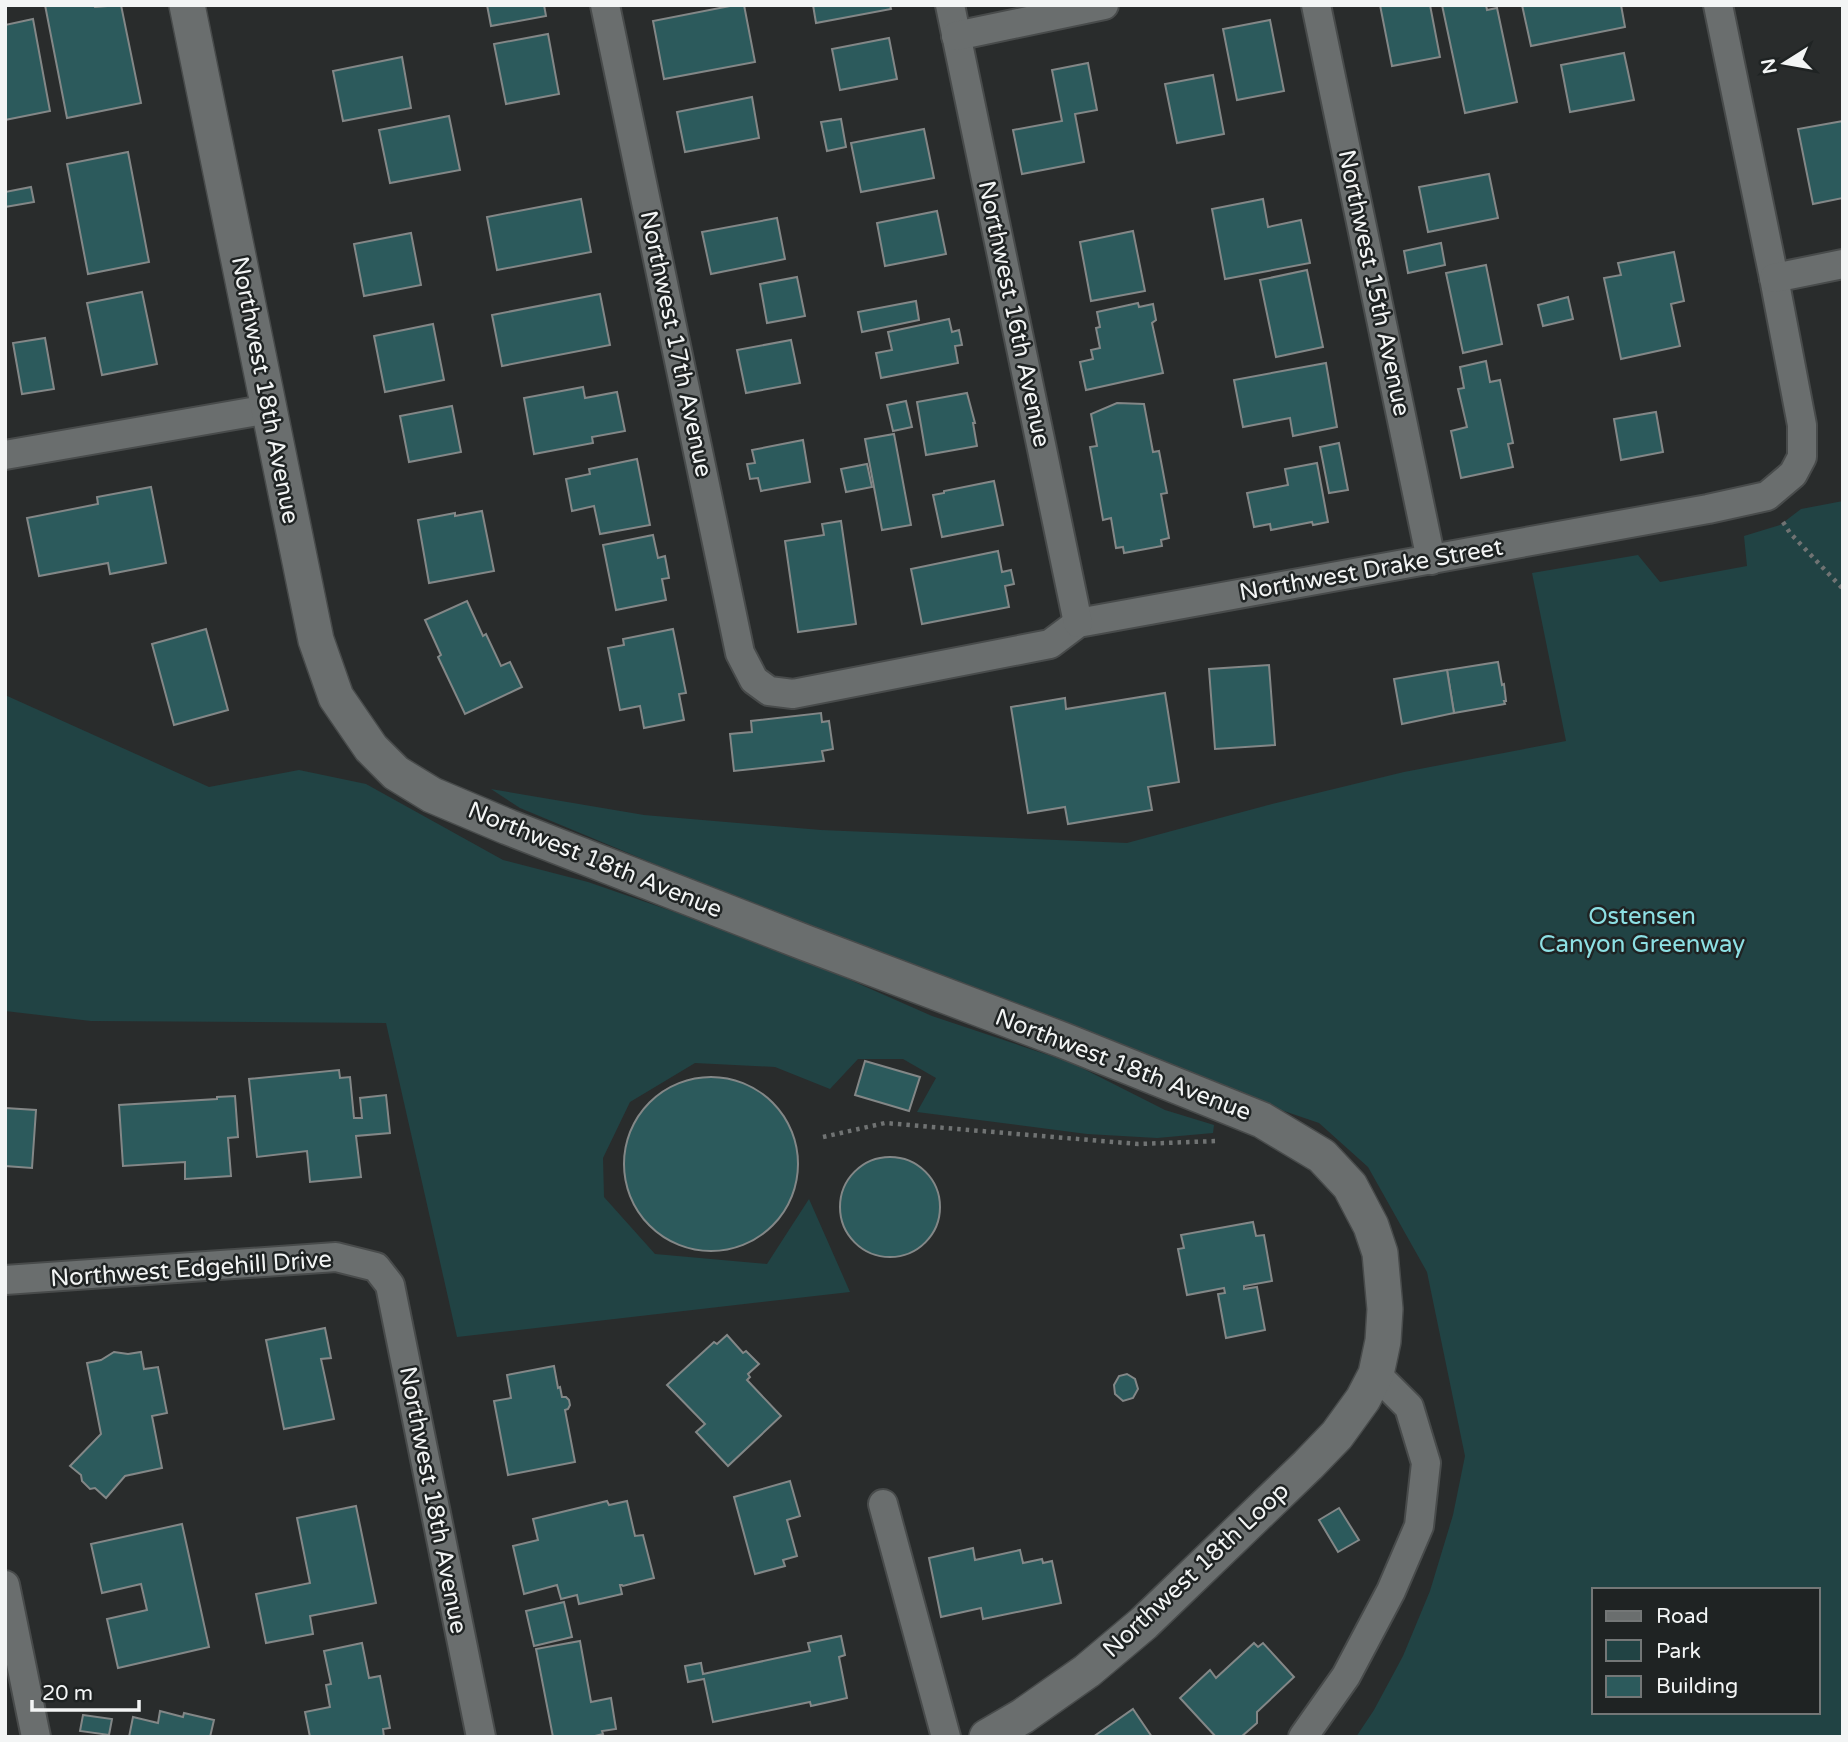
<svg xmlns="http://www.w3.org/2000/svg" width="1848" height="1742" viewBox="0 0 1848 1742" font-family="'Varela Round',sans-serif">
<rect width="100%" height="100%" fill="#292c2c"/>
<!-- green -->
<g fill="#214344" fill-rule="evenodd">
<path d="M1843,501V1737H1356L1374,1710L1403,1656L1430,1591L1453,1515L1465,1456L1427,1272L1368,1167L1319,1123L1211,1086L765,910L520,808L491,789L644,815L821,830L1127,843L1272,804L1404,772L1566,741L1532,573L1638,555L1660,582L1747,566L1744,536L1780,525L1801,509ZM1594,1590H1818V1712H1594Z"/>
<polygon points="5,695 209,787 299,770 366,784 503,860 588,882 773,946 932,1016 1072,1063 1165,1110 1214,1125 1213,1133 1157,1138 1087,1134 917,1112 936,1078 903,1059 858,1059 830,1089 775,1067 695,1063 630,1102 603,1158 604,1197 655,1254 767,1264 809,1199 850,1292 457,1337 386,1023 91,1021 5,1011"/>
</g>
<!-- building -->
<g fill="#2c5a5c" stroke="#838787" stroke-width="2">
<polygon points="45,5 94,5 95,7 121,5 141,103 67,118"/>
<polygon points="487,5 544,5 546,16 491,26"/>
<polygon points="735,5 744,5 755,62 664,79 653,21"/>
<polygon points="813,5 890,5 891,9 816,23"/>
<polygon points="1380,5 1430,5 1440,57 1392,66"/>
<polygon points="1442,5 1486,5 1487,10 1497,8 1517,102 1465,113"/>
<polygon points="1522,5 1621,5 1625,27 1531,46"/>
<polygon points="33,19 50,111 5,120 5,25"/>
<polygon points="1270,20 1284,91 1237,100 1223,29"/>
<polygon points="548,34 559,94 506,104 494,44"/>
<polygon points="889,38 897,79 840,90 832,49"/>
<polygon points="1624,53 1634,100 1570,112 1561,65"/>
<polygon points="402,57 411,108 343,121 333,71"/>
<polygon points="1088,63 1097,110 1075,114 1084,162 1022,174 1013,130 1062,121 1052,70"/>
<polygon points="1213,75 1224,134 1177,143 1165,84"/>
<polygon points="752,97 759,138 685,152 677,112"/>
<polygon points="449,116 460,170 390,183 379,130"/>
<polygon points="841,119 846,147 827,151 821,122"/>
<polygon points="1843,121 1843,198 1813,204 1798,129"/>
<polygon points="924,129 934,178 861,192 851,143"/>
<polygon points="128,152 149,262 88,274 67,164"/>
<polygon points="1489,174 1498,218 1428,232 1419,187"/>
<polygon points="31,187 34,202 5,207 5,192"/>
<polygon points="581,199 591,252 497,270 487,217"/>
<polygon points="1263,199 1268,227 1301,220 1310,263 1225,279 1212,209"/>
<polygon points="937,211 946,254 885,266 877,223"/>
<polygon points="777,218 785,259 711,274 702,232"/>
<polygon points="1133,231 1145,291 1091,301 1080,242"/>
<polygon points="411,233 421,285 364,296 354,244"/>
<polygon points="1441,243 1445,265 1408,273 1404,251"/>
<polygon points="1674,252 1684,301 1671,304 1680,346 1621,359 1604,278 1621,275 1618,263"/>
<polygon points="1486,265 1502,344 1463,353 1446,273"/>
<polygon points="1307,270 1323,347 1276,357 1260,280"/>
<polygon points="797,277 805,316 767,323 760,284"/>
<polygon points="142,292 157,364 102,375 87,303"/>
<polygon points="600,294 610,345 502,366 492,315"/>
<polygon points="1568,297 1573,319 1543,326 1538,305"/>
<polygon points="916,301 919,320 862,332 858,312"/>
<polygon points="1138,303 1139,307 1153,304 1156,320 1152,323 1163,373 1086,390 1080,362 1093,359 1091,350 1100,348 1096,328 1100,327 1097,312"/>
<polygon points="949,319 952,332 959,330 962,345 955,346 958,363 881,378 876,353 892,350 888,332"/>
<polygon points="433,324 444,380 385,392 374,336"/>
<polygon points="45,338 54,389 22,394 13,343"/>
<polygon points="791,340 800,383 746,393 737,350"/>
<polygon points="1486,361 1490,382 1500,380 1513,443 1508,444 1513,467 1461,478 1451,431 1467,427 1458,389 1464,388 1460,367"/>
<polygon points="1326,363 1337,427 1293,436 1290,418 1243,427 1234,380"/>
<polygon points="583,387 585,398 617,392 625,431 592,437 593,443 534,454 524,398"/>
<polygon points="967,393 975,423 973,423 977,446 926,455 917,402"/>
<polygon points="906,401 912,427 893,431 887,405"/>
<polygon points="1117,403 1144,404 1153,452 1159,451 1167,493 1161,494 1169,538 1161,540 1162,546 1124,553 1123,547 1116,548 1111,518 1103,520 1090,447 1097,446 1091,414"/>
<polygon points="452,406 461,452 409,462 400,416"/>
<polygon points="1656,412 1663,452 1621,460 1614,419"/>
<polygon points="894,434 911,525 882,530 865,439"/>
<polygon points="803,440 810,482 761,491 758,478 750,479 747,464 755,463 752,450"/>
<polygon points="1339,443 1348,490 1329,493 1320,447"/>
<polygon points="637,459 650,525 600,534 594,506 572,511 566,479 590,474 589,469"/>
<polygon points="1317,463 1328,522 1313,525 1312,522 1271,530 1270,524 1254,527 1247,493 1288,485 1285,469"/>
<polygon points="867,464 872,487 846,492 841,469"/>
<polygon points="994,481 1003,525 942,537 933,495 944,493 944,491"/>
<polygon points="151,487 166,563 110,574 108,563 39,576 27,518 98,504 97,497"/>
<polygon points="482,511 494,571 429,583 418,520 455,513 455,516"/>
<polygon points="841,521 856,624 798,632 785,541 824,535 822,524"/>
<polygon points="653,535 658,558 665,556 669,578 662,579 666,600 616,610 603,545"/>
<polygon points="998,551 1002,572 1011,570 1014,584 1005,586 1009,607 922,624 911,569"/>
<polygon points="467,601 483,636 486,634 501,666 510,662 522,687 465,714 438,657 441,655 425,620"/>
<polygon points="206,629 228,710 174,725 152,644"/>
<polygon points="673,629 686,693 679,694 684,720 644,728 640,706 620,710 608,648 624,645 623,639"/>
<polygon points="1498,662 1502,685 1504,684 1506,701 1504,701 1505,704 1454,713 1447,670"/>
<polygon points="1269,665 1275,745 1215,749 1209,669"/>
<polygon points="1447,670 1454,713 1402,724 1394,679"/>
<polygon points="1165,693 1179,782 1148,787 1152,810 1068,824 1065,807 1028,813 1011,707 1065,698 1066,709"/>
<polygon points="821,713 822,722 829,721 833,749 822,751 824,761 734,771 730,734 752,732 751,721"/>
<polygon points="865,1061 920,1077 909,1111 855,1095"/>
<polygon points="339,1070 340,1078 350,1077 354,1118 362,1118 360,1098 386,1095 390,1133 356,1136 361,1177 310,1182 307,1151 257,1157 249,1079"/>
<circle cx="711" cy="1164" r="87"/>
<polygon points="235,1096 238,1137 228,1138 231,1176 185,1179 185,1162 123,1166 119,1105 217,1099 217,1097"/>
<polygon points="5,1108 36,1110 32,1168 5,1166"/>
<circle cx="890" cy="1207" r="50"/>
<polygon points="1253,1222 1256,1236 1264,1235 1272,1281 1244,1286 1244,1289 1257,1287 1265,1330 1226,1338 1218,1294 1225,1293 1224,1288 1187,1295 1178,1249 1184,1248 1181,1235"/>
<polygon points="325,1328 331,1358 321,1359 334,1419 284,1429 266,1340"/>
<polygon points="727,1335 743,1353 746,1351 759,1364 748,1374 750,1377 747,1380 781,1416 728,1466 696,1432 705,1424 667,1385 714,1342 717,1344"/>
<polygon points="114,1352 128,1354 141,1352 144,1369 158,1367 167,1413 152,1416 162,1468 125,1476 106,1498 95,1488 90,1489 82,1481 81,1475 70,1466 101,1434 87,1363 101,1360"/>
<polygon points="554,1366 558,1388 560,1387 562,1397 566,1397 569,1400 570,1405 568,1409 565,1410 575,1462 508,1475 494,1401 511,1398 507,1375"/>
<polygon points="1127,1374 1135,1379 1138,1389 1133,1398 1123,1401 1115,1394 1114,1385 1119,1376"/>
<polygon points="790,1481 800,1516 787,1520 797,1556 783,1560 785,1566 755,1574 734,1497"/>
<polygon points="607,1501 609,1505 627,1501 635,1536 643,1535 654,1578 623,1586 622,1585 620,1585 622,1594 579,1604 577,1595 561,1599 557,1585 524,1594 513,1546 538,1540 533,1519"/>
<polygon points="356,1506 376,1603 310,1616 313,1634 266,1643 256,1594 310,1583 297,1518"/>
<polygon points="1339,1508 1359,1540 1338,1552 1319,1520"/>
<polygon points="182,1524 209,1647 118,1668 107,1619 147,1610 141,1584 102,1593 91,1544"/>
<polygon points="973,1548 975,1560 1020,1550 1023,1563 1042,1559 1043,1563 1052,1561 1061,1603 983,1619 981,1608 941,1617 929,1558"/>
<polygon points="564,1602 572,1637 534,1646 526,1611"/>
<polygon points="841,1636 845,1655 839,1657 847,1698 811,1706 810,1702 713,1722 704,1679 688,1682 685,1666 701,1663 703,1674 810,1651 808,1643"/>
<polygon points="580,1641 591,1702 611,1698 616,1729 602,1731 603,1734 591,1737 553,1737 536,1649"/>
<polygon points="362,1643 369,1678 380,1676 390,1728 383,1729 384,1737 310,1737 305,1712 330,1707 326,1685 331,1684 324,1651"/>
<polygon points="1254,1643 1258,1647 1263,1643 1294,1677 1257,1712 1257,1723 1241,1737 1216,1737 1180,1698 1210,1670 1216,1678"/>
<polygon points="1133,1709 1152,1737 1093,1737"/>
<polygon points="160,1711 183,1717 184,1713 214,1720 210,1737 129,1737 133,1717 158,1723"/>
<polygon points="83,1715 112,1719 109,1735 80,1731"/>
</g>
<g fill="none" stroke-linecap="round" stroke-linejoin="round">
<defs>
<g id="minor">
<polyline points="605,5 740,653 754,680 769,691 793,694 1050,644 1078,623 1708,509 1767,496 1793,474 1802,457 1802,425 1774,278 1718,5"/>
<polyline points="950,5 1078,623"/>
<polyline points="1316,5 1431,560"/>
<polyline points="956,36 1104,5"/>
<polyline points="1774,278 1843,264"/>
<polyline points="5,455 269,409"/>
<polyline points="5,1280 336,1257 376,1267 390,1285 481,1737"/>
<polyline points="883,1504 946,1737"/>
<polyline points="5,1585 36,1737"/>
<polyline points="1303,1737 1346,1676 1391,1591 1419,1526 1426,1463 1409,1407 1376,1374"/>
</g>
<polyline id="tertiary" points="187,5 316,640 336,697 371,748 396,773 432,795 508,827 806,943 1065,1041 1262,1120 1322,1156 1350,1186 1371,1226 1380,1253 1385,1309 1383,1341 1376,1374 1363,1399 1337,1435 1308,1465 1144,1623 1087,1671 1023,1716 987,1737"/>
</defs>
<!-- minor casing -->
<use href="#minor" stroke="#484b4b" stroke-width="32"/>
<!-- tertiary casing -->
<use href="#tertiary" stroke="#484b4b" stroke-width="38"/>
<!-- path -->
<g stroke="#707373" stroke-width="4.5" stroke-dasharray="3.5 5" stroke-linecap="butt">
<polyline points="1783,522 1790,533 1843,589"/>
<polyline points="823,1137 885,1123 1138,1144 1217,1141"/>
</g>
<!-- minor -->
<use href="#minor" stroke="#6a6e6e" stroke-width="28"/>
<!-- tertiary -->
<use href="#tertiary" stroke="#6a6e6e" stroke-width="35"/>
</g>
<g text-anchor="middle" dominant-baseline="central" stroke-width="5" stroke-linejoin="round" paint-order="stroke">
<!-- street labels -->
<g font-size="24" fill="#f3f5f5" stroke="#1f2323">
<text transform="translate(1374 283) rotate(78)">Northwest 15th Avenue</text>
<text transform="translate(1014 314) rotate(78)">Northwest 16th Avenue</text>
<text transform="translate(676 344) rotate(78)">Northwest 17th Avenue</text>
<text transform="translate(265 390) rotate(79)">Northwest 18th Avenue</text>
<text transform="translate(1371 570) rotate(-10)">Northwest Drake Street</text>
<text transform="translate(595 860) rotate(22)">Northwest 18th Avenue</text>
<text transform="translate(1123 1065) rotate(21)">Northwest 18th Avenue</text>
<text transform="translate(191 1269) rotate(-4)">Northwest Edgehill Drive</text>
<text transform="translate(433 1500) rotate(79)">Northwest 18th Avenue</text>
<text transform="translate(1196 1570) rotate(-43)">Northwest 18th Loop</text>
</g>
<!-- park labels -->
<g font-size="24" fill="#8de0e4" stroke="#1f2323">
<text x="1642" y="916">Ostensen<tspan x="1642" dy="28">Canyon Greenway</tspan></text>
</g>
</g>
<!-- border -->
<rect width="1848" height="1742" fill="none" stroke="#f3f5f5" stroke-width="14"/>
<!-- legend -->
<rect x="1592" y="1588" width="228" height="126" fill="#1f2323" stroke="#747777" stroke-width="2"/>
<rect x="1606" y="1611" width="35" height="10" fill="#6a6e6e" stroke="#747777" stroke-width="2"/>
<text x="1656" y="1623" font-size="21" fill="#f3f5f5">Road</text>
<rect x="1606" y="1640" width="35" height="21" fill="#214344" stroke="#747777" stroke-width="2"/>
<text x="1656" y="1658" font-size="21" fill="#f3f5f5">Park</text>
<rect x="1606" y="1676" width="35" height="21" fill="#2c5a5c" stroke="#747777" stroke-width="2"/>
<text x="1656" y="1693" font-size="21" fill="#f3f5f5">Building</text>
<!-- north arrow -->
<g transform="translate(1785 63) rotate(259)" stroke="#1f2323" stroke-width="5" paint-order="stroke">
<path d="M0-5L12 26L0 18L-12 26Z" fill="#f3f5f5"/>
<text y="-10" font-size="19" font-weight="bold" text-anchor="middle" fill="#f3f5f5">N</text>
</g>
<!-- scale -->
<path d="M32 1700v10h107v-10" fill="none" stroke="#f3f5f5" stroke-width="3.5"/>
<text x="42" y="1700" font-size="21" fill="#f3f5f5" stroke="#1f2323" stroke-width="5" paint-order="stroke">20 m</text>
</svg>
